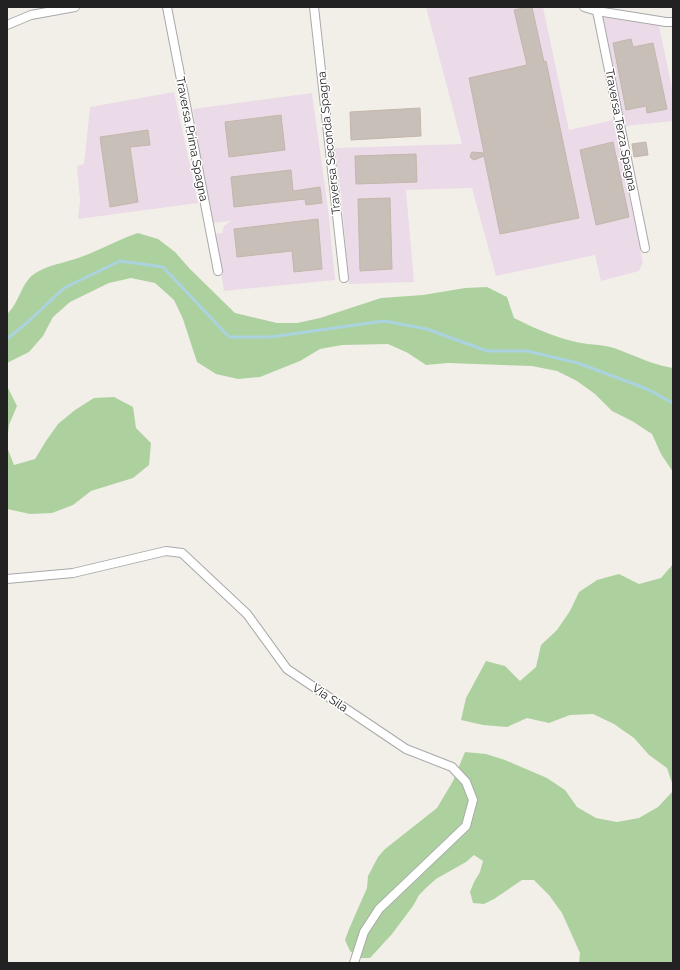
<svg xmlns="http://www.w3.org/2000/svg" width="680" height="970" viewBox="0 0 680 970" font-family="Raleway,sans-serif">
<rect width="100%" height="100%" fill="#f2efe9"/>
<!-- industrial -->
<g fill="#ebdbe8">
<polygon points="426,7 543,7 569,130 613,120 643,262 639,271 601,281 595,255 496,276 472,188 406,190 414,282 349,284 341,193 335,148 462,144"/>
<polygon points="603,17 659,26 673,93 673,121 625,126 602,21"/>
<polygon points="174,92 198,203 78,219 80,200 77,166 84,164 90,107"/>
<polygon points="312,93 328,209 335,280 224,291 215,234 222,233 224,226 231,221 211,223 193,109"/>
</g>
<!-- forest -->
<g fill="#add19e">
<path d="M138,233L158,239L175,252L190,269L235,313L277,323H297L320,318L381,298L423,295L465,288L487,287L507,297L514,318C532,327 552,336 572,341C586,345 601,344 614,348C634,355 652,365 673,368V472L661,454L652,434L632,421L612,411L595,394L577,381L557,371L532,366L448,363L426,365L408,353L388,344L342,345L320,349L300,361L260,377L238,379L216,374L197,362L183,319L174,300L155,283L131,278L109,283L70,302L53,317L43,336L29,352L7,363V314C19,304 21,283 34,274C47,265 64,263 78,258C99,251 117,240 138,233Z"/>
<polygon points="8,388 17,406 9,425 7,443"/>
<polygon points="114,397 133,407 136,428 151,443 149,465 133,478 91,491 73,505 52,513 30,514 7,509 7,447 14,465 35,459 46,441 58,424 75,410 94,398"/>
<polygon points="673,564 673,786 667,768 649,755 634,738 614,724 593,714 570,715 549,723 527,718 507,727 483,725 461,720 466,698 486,661 505,666 520,681 536,667 541,645 557,630 570,611 579,592 597,580 619,574 639,584 661,578"/>
<polygon points="465,752 486,754 505,760 547,778 565,790 577,807 596,818 617,822 639,818 658,807 673,791 673,963 579,963 580,953 562,913 549,895 534,880 522,880 494,899 484,904 473,903 470,892 474,882 480,872 483,861 474,855 466,862 436,879 427,887 419,895 413,906 392,934 370,958 359,958 350,951 345,940 349,929 367,888 368,876 378,857 385,849 437,808 453,781"/>
</g>
<g fill="none" stroke-linecap="round" stroke-linejoin="round">
<!-- stream -->
<polyline stroke="#aad3df" stroke-width="3" points="7,339 30,320 64,288 120,261 163,267 229,337 270,337 384,321 427,329 487,351 527,351 578,363 647,389 673,403"/>
</g>
<!-- building -->
<g fill="#c7bfb8" stroke="#c4b6ab">
<polygon points="528,7 532,7 544,62 546,61 579,218 500,234 484,156 474,160 471,158 470,156 472,152 484,153 469,78 527,65 514,10"/>
<polygon points="631,39 633,47 653,43 667,109 647,113 646,106 626,110 613,43"/>
<polygon points="420,108 421,136 351,140 350,112"/>
<polygon points="281,115 285,150 229,157 225,122"/>
<polygon points="148,130 150,145 130,147 138,202 110,207 100,137"/>
<polygon points="613,142 629,217 596,225 580,150"/>
<polygon points="646,142 648,155 634,157 632,144"/>
<polygon points="416,154 417,182 356,184 355,156"/>
<polygon points="291,170 293,191 320,187 322,203 306,205 305,199 234,207 231,177"/>
<polygon points="390,198 392,269 360,271 358,199"/>
<polygon points="318,219 322,269 294,272 292,251 237,257 234,229"/>
</g>
<g fill="none" stroke-linecap="round" stroke-linejoin="round">
<defs>
<g id="minor">
<polyline points="167,7 218,271"/>
<polyline points="314,7 344,278"/>
<polyline points="584,7 597,11 666,22 673,22"/>
<polyline points="597,11 645,248"/>
<polyline points="7,25 31,15 75,7"/>
<polyline points="7,579 73,573 166,551 182,553 247,614 287,669 406,749 452,767 466,782 473,800 466,826 379,909 364,932 354,963"/>
</g>
</defs>
<!-- minor casing -->
<use href="#minor" stroke="#a9a9a9" stroke-width="10"/>
<!-- minor -->
<use href="#minor" stroke="#fff" stroke-width="8"/>
</g>
<g text-anchor="middle" dominant-baseline="central" stroke-width="3" stroke-linejoin="round" paint-order="stroke">
<!-- street labels -->
<g font-size="12" fill="#222" stroke="#fff">
<text transform="translate(621 130) rotate(79)">Traversa Terza Spagna</text>
<text transform="translate(192 139) rotate(79)">Traversa Prima Spagna</text>
<text transform="translate(329 143) rotate(-96)">Traversa Seconda Spagna</text>
<text transform="translate(330 698) rotate(34)">Via Sila</text>
</g>
</g>
<!-- border -->
<rect width="680" height="970" fill="none" stroke="#222222" stroke-width="16"/>
</svg>
